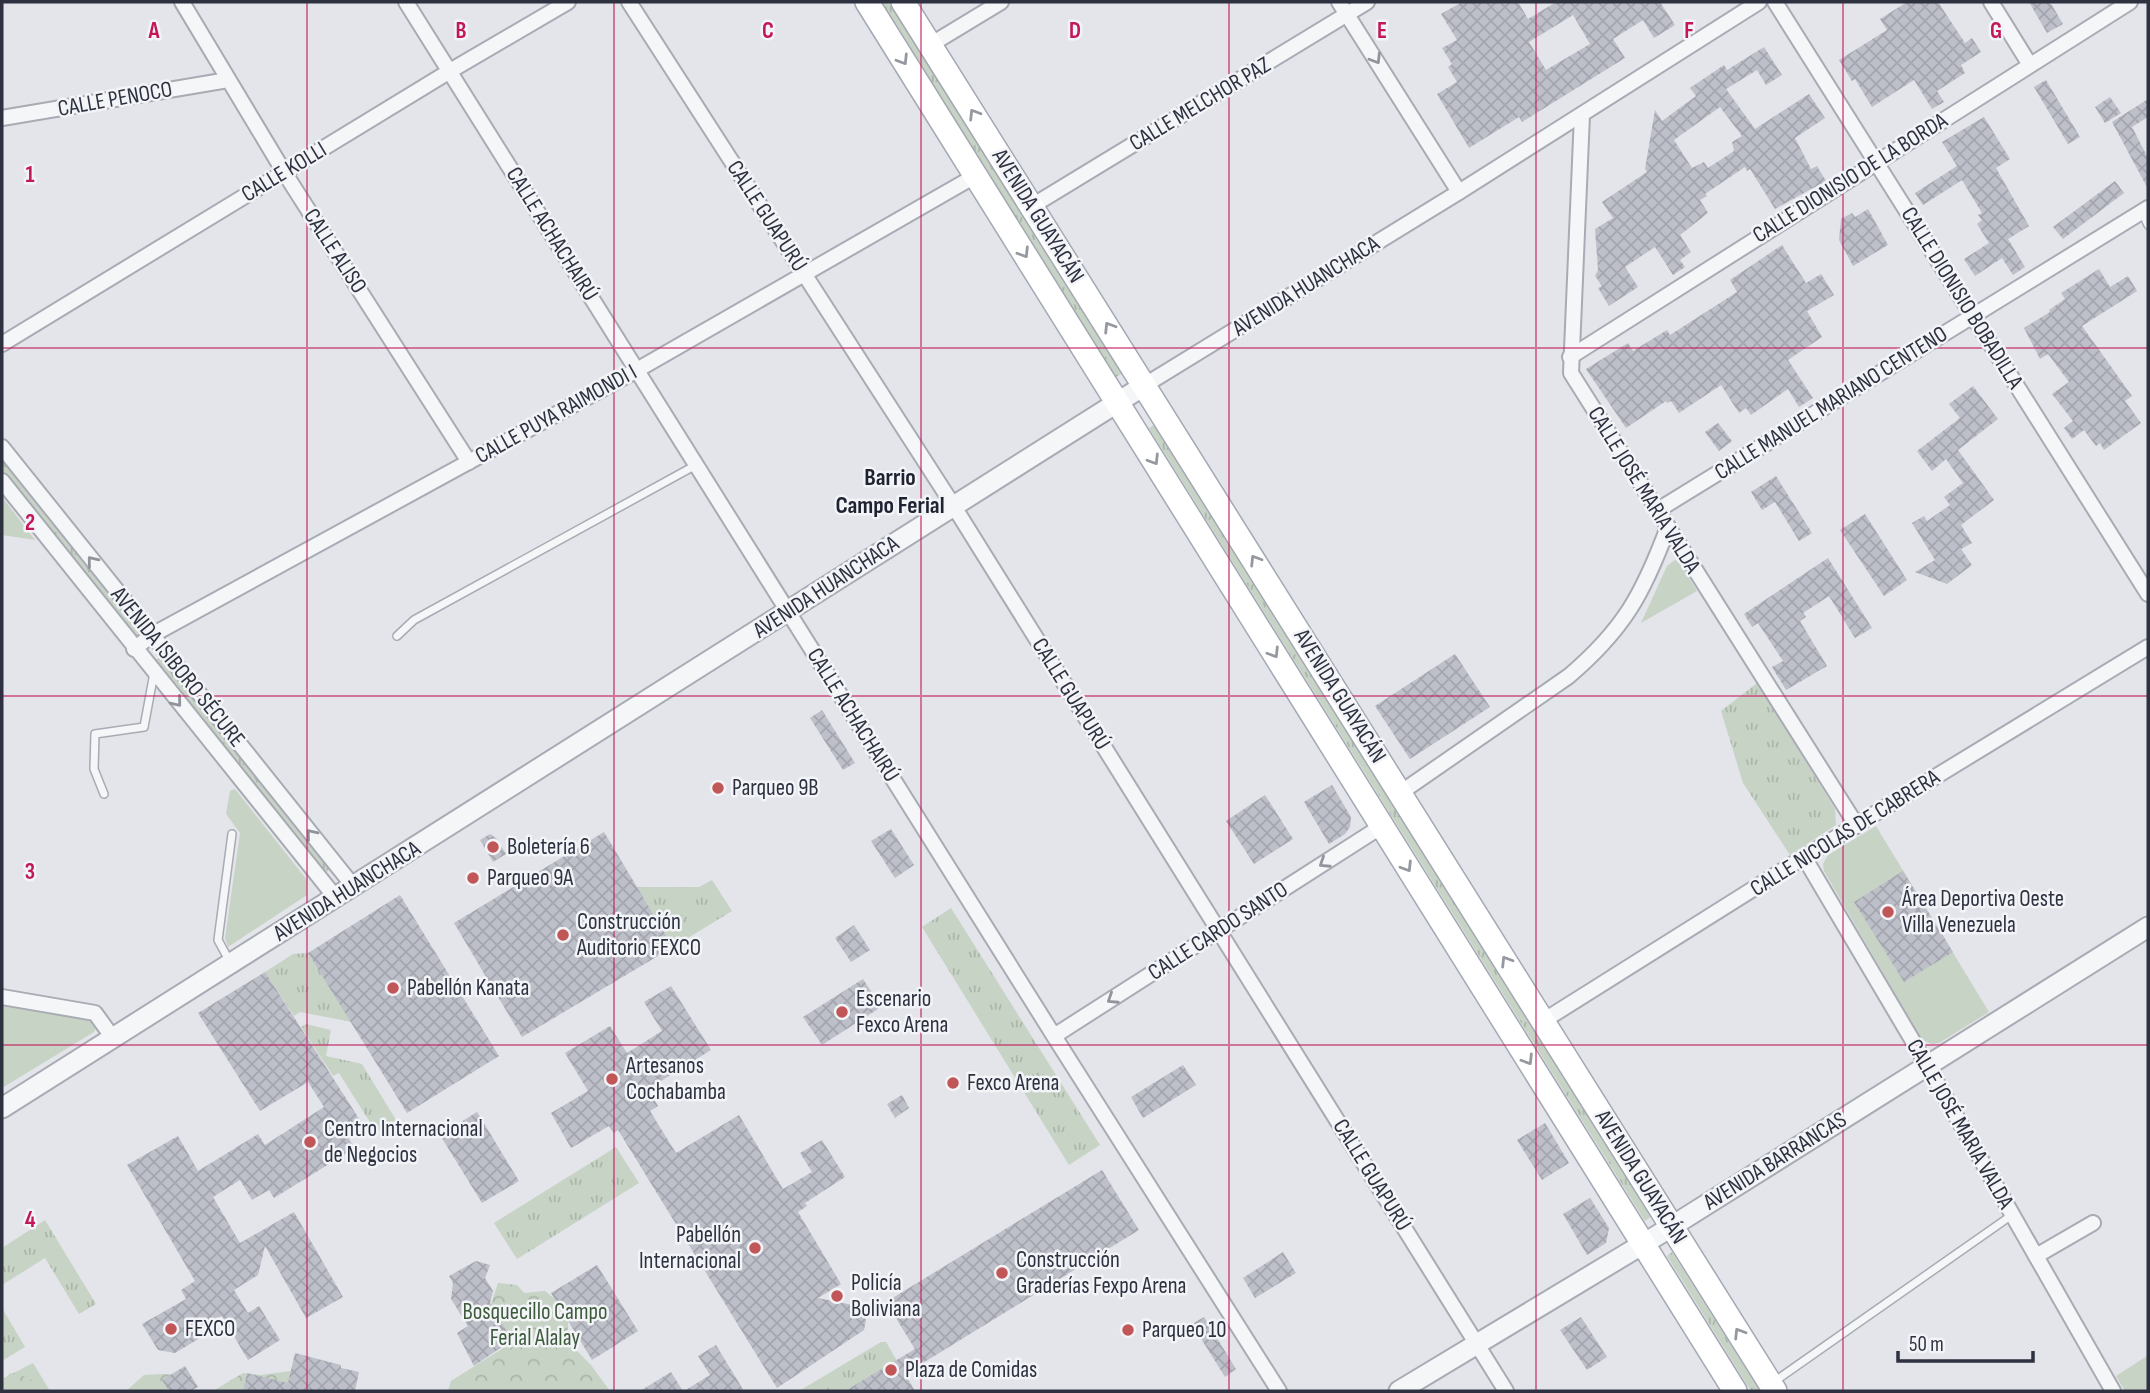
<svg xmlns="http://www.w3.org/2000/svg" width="2150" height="1393" viewBox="0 0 2150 1393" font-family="'Sofia Sans Condensed',sans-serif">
<defs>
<pattern id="grass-tufts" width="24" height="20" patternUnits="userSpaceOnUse" patternTransform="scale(1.75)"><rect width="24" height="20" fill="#c7d3c5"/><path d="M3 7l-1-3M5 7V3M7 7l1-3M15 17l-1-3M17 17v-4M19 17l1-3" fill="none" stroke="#abb6aa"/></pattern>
<pattern id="forest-crowns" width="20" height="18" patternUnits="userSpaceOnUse" patternTransform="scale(1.75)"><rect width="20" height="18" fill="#c7d3c5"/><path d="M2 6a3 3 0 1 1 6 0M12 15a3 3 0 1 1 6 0" fill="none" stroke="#abb6aa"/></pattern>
<pattern id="building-cross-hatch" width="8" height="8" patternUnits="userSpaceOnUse" patternTransform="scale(1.75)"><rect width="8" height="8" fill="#bec0c9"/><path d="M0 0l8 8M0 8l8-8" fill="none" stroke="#a4a5ae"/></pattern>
</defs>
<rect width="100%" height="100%" fill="#e3e5ea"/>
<!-- grass -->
<g fill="url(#grass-tufts)">
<polygon points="879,2 888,2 1123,373 1116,377"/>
<polygon points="1156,424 1652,1216 1645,1221 1149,428"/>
<polygon points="2,459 141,633 136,637 2,470"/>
<polygon points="160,657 331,869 325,873 154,661"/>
<polygon points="1757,683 1835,809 1836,825 1790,855 1743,783 1721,711"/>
<polygon points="712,880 732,911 673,947 637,887 699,887"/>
<polygon points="951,908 1100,1145 1069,1165 922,927"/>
<polygon points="308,953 352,1022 300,1012 294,1016 265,972 293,954"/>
<polygon points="306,1024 331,1030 326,1056 362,1064 396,1120 376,1132 339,1073 333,1076 301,1027"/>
<polygon points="616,1147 639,1183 517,1259 494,1223"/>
<polygon points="45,1220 96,1304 79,1314 45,1258 2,1285 2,1248"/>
<polygon points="1672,1252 1760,1391 1751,1391 1667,1256"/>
<polygon points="2,1308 25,1347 2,1361"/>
<polygon points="881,1342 886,1342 897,1361 845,1391 799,1391"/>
<polygon points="33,1363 50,1391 2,1391 2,1379"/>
</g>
<!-- forest -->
<g fill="url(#forest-crowns)">
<polygon points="498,1283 517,1285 524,1293 545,1291 569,1310 567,1341 591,1365 610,1391 448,1391 451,1381 508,1345 488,1313"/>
<polygon points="298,1370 305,1391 213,1391 243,1373 261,1375"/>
<polygon points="10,1373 26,1377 51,1391 2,1391 2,1383"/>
<polygon points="161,1374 170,1374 181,1391 126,1391 144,1375"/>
</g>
<!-- park -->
<g fill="#c7d3c5">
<polygon points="2,497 35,540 2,535"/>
<polygon points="1675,560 1680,563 1697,591 1641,623 1667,566"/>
<polygon points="235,789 307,880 307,895 228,947 225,938 240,833 226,814 230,791"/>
<polygon points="1876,826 1989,1012 1939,1043 1932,1044 1922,1040 1824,871 1823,864 1828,855"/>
<polygon points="2,1004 93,1019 97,1025 94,1032 2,1088"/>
<polygon points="2148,1349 2148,1391 2125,1391 2116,1376 2147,1356"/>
</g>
<!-- building -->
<g fill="url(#building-cross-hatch)" fill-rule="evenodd">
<path d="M1462,2H1518L1528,19L1556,2H1660L1675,25L1654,38L1643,20L1613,39L1625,58L1522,122L1519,117L1469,148L1437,94L1457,82L1448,67L1452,64L1442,48L1457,40L1441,14ZM1573,15L1590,44L1546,70L1529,42Z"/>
<polygon points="1907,2 1938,2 1965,43 1972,38 1981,52 1961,65 1965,73 1937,91 1944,102 1932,109 1914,80 1872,107 1855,79 1852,81 1839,60 1887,30 1880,19"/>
<polygon points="2029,2 2050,2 2063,24 2047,33"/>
<path d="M1764,47L1782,75L1766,85L1757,70L1726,89L1755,129L1809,94L1825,118L1795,138L1811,169L1817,166L1826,181L1775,209L1750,169L1747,171L1745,167L1705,194L1707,196L1700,200L1708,213L1680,235L1691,252L1680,260L1685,267L1673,275L1655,247L1625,267L1638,287L1609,306L1598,288L1602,286L1595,276L1598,270L1595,229L1613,218L1602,202L1647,172L1645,169L1655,110L1662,121L1696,96L1690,88L1724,65L1727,70ZM1720,107L1742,136L1732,142L1734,151L1708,168L1704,162L1692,168L1674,140Z"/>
<polygon points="2046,80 2080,137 2068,144 2034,87"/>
<polygon points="2110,97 2121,113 2105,123 2095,107"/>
<polygon points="2148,99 2148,117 2132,127 2148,158 2148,189 2112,122"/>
<polygon points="1984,117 2010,159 1996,168 2029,226 2008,239 2025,267 2013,275 2002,258 1975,276 1964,259 1989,243 1977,224 1982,220 1978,215 1982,213 1962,180 1923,205 1915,193 1957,166 1942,142"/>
<polygon points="2115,181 2124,193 2063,239 2053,227"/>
<polygon points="1868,209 1888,245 1853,266 1839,240 1841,219 1852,213 1855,217"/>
<polygon points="1782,245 1806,283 1821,274 1834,295 1807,311 1822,337 1788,360 1813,398 1799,407 1788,389 1751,415 1746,408 1739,413 1721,385 1679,413 1671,401 1667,403 1666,401 1626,428 1586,369 1628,343 1633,351 1667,330 1670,335 1737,292 1730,280"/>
<polygon points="2099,269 2110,287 2128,276 2137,291 2082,326 2132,396 2125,401 2141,423 2104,450 2100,443 2096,446 2084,430 2072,439 2064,428 2073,421 2052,394 2069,382 2048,354 2040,359 2024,328 2050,312 2049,310 2065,299 2061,293"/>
<polygon points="1973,386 1998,419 1958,450 1994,500 1961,525 1972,543 1961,549 1972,565 1947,584 1915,572 1935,560 1912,523 1924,516 1927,521 1950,505 1944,497 1963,483 1946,459 1932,471 1917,451 1960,418 1949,404"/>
<polygon points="1718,423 1732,441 1719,451 1705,432"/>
<polygon points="1776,476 1812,533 1799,541 1775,502 1762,510 1751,492"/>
<polygon points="1865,514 1907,580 1884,596 1840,530"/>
<polygon points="1828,558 1872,628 1855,638 1829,596 1803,613 1806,617 1800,621 1827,666 1786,690 1772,667 1783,661 1758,623 1752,627 1744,614"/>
<polygon points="1455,654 1490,707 1410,759 1375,706"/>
<polygon points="822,710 855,763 843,770 810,718"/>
<polygon points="1332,785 1351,817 1350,827 1345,834 1329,844 1304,802"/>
<polygon points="1265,795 1293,839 1254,864 1226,821"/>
<polygon points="891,829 914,865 895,878 871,841"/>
<polygon points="604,832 673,947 522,1037 454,923"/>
<polygon points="490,834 496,838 506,854 493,862 480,840"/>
<polygon points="1903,871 1953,952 1904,982 1854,902"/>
<polygon points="400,895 499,1056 407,1113 308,953"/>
<polygon points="854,925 870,950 851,962 835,938"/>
<polygon points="265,972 365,1128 349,1139 355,1148 274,1198 269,1190 252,1200 240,1180 213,1197 240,1243 294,1212 343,1297 306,1318 265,1246 258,1275 234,1290 248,1313 259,1306 280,1340 248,1360 222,1316 198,1330 200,1338 175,1353 158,1350 142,1324 186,1299 181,1290 195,1281 127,1165 178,1136 198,1171 258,1134 265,1145 324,1107 308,1082 260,1111 198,1013"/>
<polygon points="863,979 881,1007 822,1045 803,1017"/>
<polygon points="671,986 711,1050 648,1089 658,1106 650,1111 676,1153 739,1115 783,1189 812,1172 800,1153 822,1140 845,1177 805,1203 807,1206 798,1212 841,1284 818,1298 858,1306 866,1320 864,1330 777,1388 618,1130 614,1133 609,1126 571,1148 551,1113 588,1091 565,1053 610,1026 627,1053 662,1031 644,1002"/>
<polygon points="1183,1065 1196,1085 1143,1118 1131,1097"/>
<polygon points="902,1095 909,1108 895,1118 887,1104"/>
<polygon points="477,1112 519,1181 482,1203 440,1135"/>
<polygon points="1545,1123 1569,1163 1542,1180 1517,1140"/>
<polygon points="1102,1170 1139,1230 905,1374 915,1391 845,1391 915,1349 886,1302"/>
<polygon points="1590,1198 1609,1228 1606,1243 1587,1255 1563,1214"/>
<polygon points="1283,1252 1296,1273 1255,1298 1243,1278"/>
<polygon points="476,1261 490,1265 485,1278 493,1291 490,1303 512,1340 474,1366 457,1333 468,1326 451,1299 453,1283 449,1276"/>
<polygon points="597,1265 638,1331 592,1360 551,1293"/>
<polygon points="1204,1317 1236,1369 1225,1377 1192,1324"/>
<polygon points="1581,1317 1607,1357 1587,1370 1560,1330"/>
<polygon points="716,1345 744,1391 684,1391 710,1375 698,1356"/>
<polygon points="295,1353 341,1365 341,1368 359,1372 355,1391 243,1391 247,1373 288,1383"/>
<polygon points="185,1366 198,1387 190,1391 169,1391 162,1380"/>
<polygon points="671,1372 683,1391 640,1391"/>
</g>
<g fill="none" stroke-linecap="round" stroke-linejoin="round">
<defs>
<g id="service">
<polyline points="2142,212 2148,225"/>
<polyline points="397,636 414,620 696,465"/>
<polyline points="104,794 94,769 95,734 144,727 154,673"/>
<polyline points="230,962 218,940 232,834"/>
<polyline points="1775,1381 2012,1215"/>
</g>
<g id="minor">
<polyline points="182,2 284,172 469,462"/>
<polyline points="406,2 1054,1036 1279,1391"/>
<polyline points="629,2 953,505 1506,1391"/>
<polyline points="1339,2 1459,192"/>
<polyline points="1775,2 2148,594"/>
<polyline points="1991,2 2030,65"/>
<polyline points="930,45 1001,2"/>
<polyline points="1582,115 1571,373 1857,826"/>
<polyline points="2,118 228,80"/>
<polyline points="1032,206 1367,2"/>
<polyline points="2,344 450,71 568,2"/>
<polyline points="1570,357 2130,2"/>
<polyline points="1145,385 1459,192 1759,2"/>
<polyline points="2,447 354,887"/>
<polyline points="2,481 336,898"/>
<polyline points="1658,510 2148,208"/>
<polyline points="134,649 152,635 637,370 975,176"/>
<path d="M1400,793L1569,676C1624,629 1643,594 1668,527"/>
<polyline points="1804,857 1927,1065 2113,1391"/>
<polyline points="2,997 95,1013 113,1038"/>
<polyline points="1543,1021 1804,857 2148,647"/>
<polyline points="1054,1036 1382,826"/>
<polyline points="2036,1256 2093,1223"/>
</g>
<g id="tertiary">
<polyline points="2,1108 1145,385"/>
<polyline points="1399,1391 1658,1235 2148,927"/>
</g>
<g id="primary">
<polyline points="867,2 1735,1391"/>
<polyline points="903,2 1775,1391"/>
</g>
</defs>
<!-- service casing -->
<use href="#service" stroke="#a9abb4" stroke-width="10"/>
<!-- minor casing -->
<use href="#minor" stroke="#a9abb4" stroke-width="18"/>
<!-- tertiary casing -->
<use href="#tertiary" stroke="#a9abb4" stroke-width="23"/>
<!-- primary casing -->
<use href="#primary" stroke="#a4a8b4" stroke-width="26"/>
<!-- service -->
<use href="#service" stroke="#f5f6f8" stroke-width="7"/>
<!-- minor -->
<use href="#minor" stroke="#f5f6f8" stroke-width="14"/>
<!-- tertiary -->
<use href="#tertiary" stroke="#f5f6f8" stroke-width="19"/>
<!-- primary -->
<use href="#primary" stroke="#fff" stroke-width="23"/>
</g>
<!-- one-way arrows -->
<defs><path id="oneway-chevron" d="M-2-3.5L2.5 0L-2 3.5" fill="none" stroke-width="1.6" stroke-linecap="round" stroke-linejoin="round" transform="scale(1.75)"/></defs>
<g stroke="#91949c">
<use href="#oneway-chevron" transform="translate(1376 59) rotate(58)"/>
<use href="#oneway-chevron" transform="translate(92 561) rotate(-129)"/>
<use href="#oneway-chevron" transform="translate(177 702) rotate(51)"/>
<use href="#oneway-chevron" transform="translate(311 834) rotate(-129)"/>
<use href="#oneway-chevron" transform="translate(1324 863) rotate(147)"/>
<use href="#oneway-chevron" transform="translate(1112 999) rotate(147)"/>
</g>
<g stroke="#9698a0">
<use href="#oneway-chevron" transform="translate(903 60) rotate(58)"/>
<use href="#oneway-chevron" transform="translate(974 114) rotate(-122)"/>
<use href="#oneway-chevron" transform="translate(1024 253) rotate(58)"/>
<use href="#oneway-chevron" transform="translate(1109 327) rotate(-122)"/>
<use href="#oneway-chevron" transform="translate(1154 460) rotate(58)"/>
<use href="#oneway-chevron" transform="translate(1255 560) rotate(-122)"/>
<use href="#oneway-chevron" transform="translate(1274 653) rotate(58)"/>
<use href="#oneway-chevron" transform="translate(1407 867) rotate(58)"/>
<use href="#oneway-chevron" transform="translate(1506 961) rotate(-122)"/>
<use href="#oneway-chevron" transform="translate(1528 1060) rotate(58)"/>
<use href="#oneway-chevron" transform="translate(1739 1333) rotate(-122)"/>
</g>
<!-- grid -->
<path fill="none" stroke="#c2185b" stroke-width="2" stroke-opacity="0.55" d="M307,2V1391M614,2V1391M921,2V1391M1229,2V1391M1536,2V1391M1843,2V1391M2,348H2148M2,696H2148M2,1045H2148"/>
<!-- markers -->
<g fill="#c05658" stroke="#f3f4f7" stroke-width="2.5">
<circle cx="718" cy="788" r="7"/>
<circle cx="493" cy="847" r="7"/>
<circle cx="473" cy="878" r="7"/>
<circle cx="1888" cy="912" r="7"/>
<circle cx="563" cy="935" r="7"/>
<circle cx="393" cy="988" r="7"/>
<circle cx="842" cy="1012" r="7"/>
<circle cx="612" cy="1079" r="7"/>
<circle cx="953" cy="1083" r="7"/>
<circle cx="310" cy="1142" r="7"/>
<circle cx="755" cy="1248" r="7"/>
<circle cx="1002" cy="1273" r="7"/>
<circle cx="837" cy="1296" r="7"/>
<circle cx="171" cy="1329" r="7"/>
<circle cx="1128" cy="1330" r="7"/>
<circle cx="891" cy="1370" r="7"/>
</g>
<g text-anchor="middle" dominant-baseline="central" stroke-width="5" stroke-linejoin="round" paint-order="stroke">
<!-- street labels -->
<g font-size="23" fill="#2d3140" stroke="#f3f4f7">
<text transform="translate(115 99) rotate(-10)">CALLE PENOCO</text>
<text transform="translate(1200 104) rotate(-31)">CALLE MELCHOR PAZ</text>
<text transform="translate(284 172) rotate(-31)">CALLE KOLLI</text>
<text transform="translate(1850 178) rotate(-32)">CALLE DIONISIO DE LA BORDA</text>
<text transform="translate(767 216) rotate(57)">CALLE GUAPURÚ</text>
<text transform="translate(1038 216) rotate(58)">AVENIDA GUAYACÁN</text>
<text transform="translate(552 234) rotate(58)">CALLE ACHACHAIRÚ</text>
<text transform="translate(335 251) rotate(57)">CALLE ALISO</text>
<text transform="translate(1306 286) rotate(-32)">AVENIDA HUANCHACA</text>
<text transform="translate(1962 298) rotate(58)">CALLE DIONISIO BOBADILLA</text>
<text transform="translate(1831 403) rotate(-32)">CALLE MANUEL MARIANO CENTENO</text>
<text transform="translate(556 414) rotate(-29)">CALLE PUYA RAIMONDI I</text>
<text transform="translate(1644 490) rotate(58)">CALLE JOSÉ MARIA VALDA</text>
<text transform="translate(826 587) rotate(-33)">AVENIDA HUANCHACA</text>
<text transform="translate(178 667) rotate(51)">AVENIDA ISIBORO SÉCURE</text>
<text transform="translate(1071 694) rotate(58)">CALLE GUAPURÚ</text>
<text transform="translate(1340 696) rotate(58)">AVENIDA GUAYACÁN</text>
<text transform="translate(853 715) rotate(58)">CALLE ACHACHAIRÚ</text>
<text transform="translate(1845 833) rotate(-32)">CALLE NICOLAS DE CABRERA</text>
<text transform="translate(347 891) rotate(-32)">AVENIDA HUANCHACA</text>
<text transform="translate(1218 931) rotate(-33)">CALLE CARDO SANTO</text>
<text transform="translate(1960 1124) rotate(60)">CALLE JOSÉ MARIA VALDA</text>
<text transform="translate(1775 1161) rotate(-32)">AVENIDA BARRANCAS</text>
<text transform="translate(1372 1175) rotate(58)">CALLE GUAPURÚ</text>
<text transform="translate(1641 1177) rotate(58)">AVENIDA GUAYACÁN</text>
</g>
<!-- poi labels -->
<g font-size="23" fill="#2d3140" stroke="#f3f4f7" text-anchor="start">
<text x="732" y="788">Parqueo 9B</text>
<text x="507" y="847">Boletería 6</text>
<text x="487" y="878">Parqueo 9A</text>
<text x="1902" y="899">Área Deportiva Oeste<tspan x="1902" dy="26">Villa Venezuela</tspan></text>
<text x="577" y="922">Construcción<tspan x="577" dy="26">Auditorio FEXCO</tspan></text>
<text x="407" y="988">Pabellón Kanata</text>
<text x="856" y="999">Escenario<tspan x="856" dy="26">Fexco Arena</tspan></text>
<text x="626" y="1066">Artesanos<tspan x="626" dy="26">Cochabamba</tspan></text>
<text x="967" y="1083">Fexco Arena</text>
<text x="324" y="1129">Centro Internacional<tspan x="324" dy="26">de Negocios</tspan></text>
<text x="741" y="1235" text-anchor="end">Pabellón<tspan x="741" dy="26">Internacional</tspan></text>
<text x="1016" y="1260">Construcción<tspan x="1016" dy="26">Graderías Fexpo Arena</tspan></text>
<text x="851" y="1283">Policía<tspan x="851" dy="26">Boliviana</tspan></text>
<text x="185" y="1329">FEXCO</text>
<text x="1142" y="1330">Parqueo 10</text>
<text x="905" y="1370">Plaza de Comidas</text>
</g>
<!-- park labels -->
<g font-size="23" fill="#3d5a3b" stroke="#f3f4f7">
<text x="535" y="1312">Bosquecillo Campo<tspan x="535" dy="26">Ferial Alalay</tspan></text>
</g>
<!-- neighbourhood labels -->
<g font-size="24" font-weight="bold" fill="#1f2231" stroke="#f3f4f7">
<text x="890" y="477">Barrio<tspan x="890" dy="28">Campo Ferial</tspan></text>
</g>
</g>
<g font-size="23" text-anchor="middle" font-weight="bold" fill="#c2185b" stroke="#f3f4f7" stroke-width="5" stroke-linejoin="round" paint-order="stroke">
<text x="154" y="38">A</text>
<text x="461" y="38">B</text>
<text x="768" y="38">C</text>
<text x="1075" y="38">D</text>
<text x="1382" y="38">E</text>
<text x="1689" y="38">F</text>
<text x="1996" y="38">G</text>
<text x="30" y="182">1</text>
<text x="30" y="530">2</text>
<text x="30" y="879">3</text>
<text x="30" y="1227">4</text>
</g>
<!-- border -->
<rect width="2150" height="1393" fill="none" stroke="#2d3140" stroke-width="7"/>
<!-- scale -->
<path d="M1898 1351v10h135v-10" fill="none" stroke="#2d3140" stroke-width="3.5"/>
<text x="1909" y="1351" font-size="21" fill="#2d3140" stroke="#f3f4f7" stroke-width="5" paint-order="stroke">50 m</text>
</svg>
